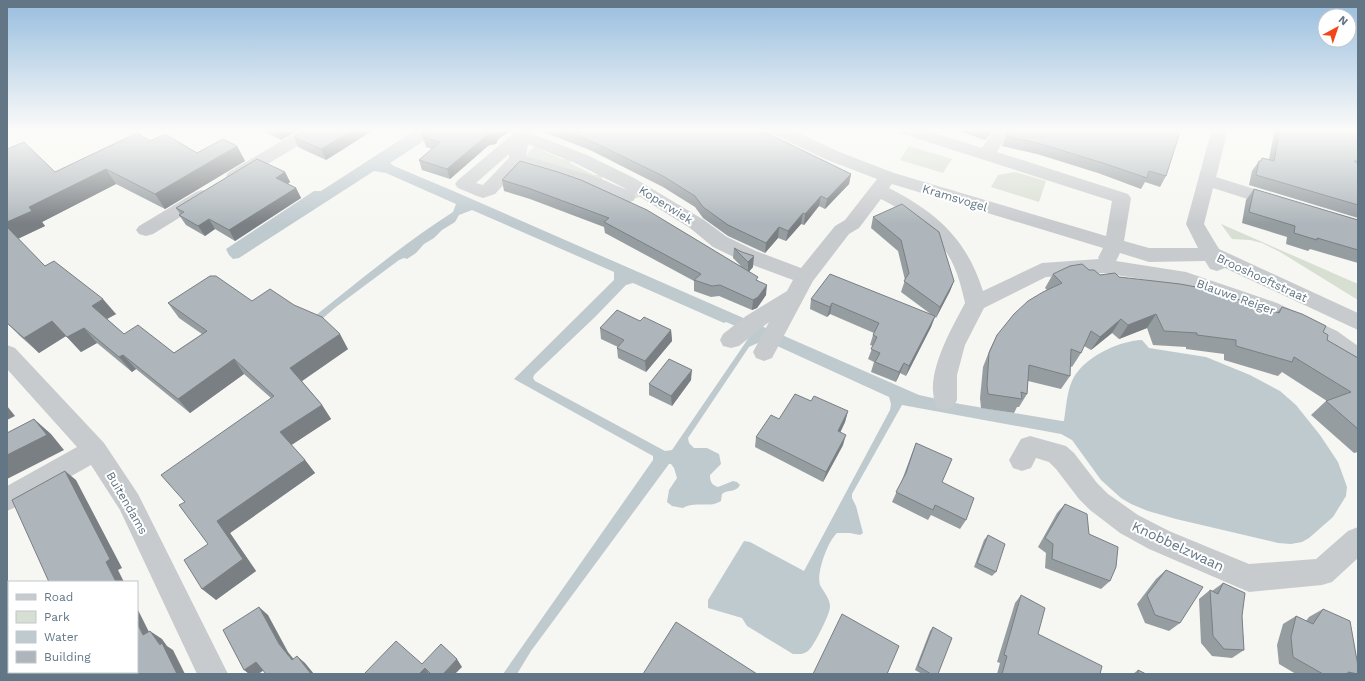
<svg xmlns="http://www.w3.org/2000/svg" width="1365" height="681" viewBox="0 0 1365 681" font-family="'Work Sans',sans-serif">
<rect width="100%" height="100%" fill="#f6f6f2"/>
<!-- green -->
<g fill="#d7ded2">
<polygon points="541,146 541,150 562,159 570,158 570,163 594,175 602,174 602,179 623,189 632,188 642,196 637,198 621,190 526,157 526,155 534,147"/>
<polygon points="909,146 952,159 943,173 900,160"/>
<polygon points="1015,172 1046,181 1039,202 991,187 998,175"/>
<polygon points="1221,224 1358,284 1358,300 1280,252 1262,243 1250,240 1232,239"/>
</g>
<!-- water -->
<path fill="#bfcacf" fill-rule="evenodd" d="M417,129H442L390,163L394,166L451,190L919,395L960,404L1062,421H1064C1066,408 1067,392 1072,381C1082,358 1118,341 1142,340L1149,348L1206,357L1250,375L1280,391L1296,405L1320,435L1338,462L1347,487L1346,496L1333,517L1309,538L1302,542L1291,544L1278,543L1176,519L1148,511L1131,504L1121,498L1101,480L1072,440L1061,434L902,405L852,494V498L856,506L863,533L860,535L850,533H837C828,541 816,573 820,585C824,593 830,598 830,607C830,614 813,648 808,651C803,655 799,654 793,654L747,626L742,618L708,608V600L744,541L750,542L804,571L890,410L891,404L889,397L775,345L762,341L749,347L688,438L689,443L694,448H707L719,454L721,464L710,475C710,482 712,485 718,487L733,481L737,482L740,485C736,493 728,489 722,494L721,501C709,509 695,500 683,508L672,506L667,502L669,490L677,478L674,468L671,464H669L531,651L517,674H503L653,460V456L514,379L614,280V272L472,210L459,215L455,222L442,230L434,238L424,244L416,253L407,259L404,258L399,260L336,307L296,341L279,344C337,300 392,251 453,212L456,204L386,173L374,171L239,258L233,259L229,255L226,249L314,191H321ZM633,283L724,323L726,322L752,333L672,450L665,451L535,381L533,378L534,375L595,317L626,285Z"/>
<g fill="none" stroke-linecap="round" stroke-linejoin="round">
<!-- minor -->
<g fill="#c8cbce" fill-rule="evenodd">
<polygon points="302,129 321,129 319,133 241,180 235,181 229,180 226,176 229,172"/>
<path d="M519,129H537L533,134L587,155L634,178L704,220L727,237L756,251L801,268L835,226L845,220L877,179L825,159L771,133L769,129H790L837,151L894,173L1106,236L1112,201L900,133L898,129H922L982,148L994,129H1010L997,152L1128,194L1131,198L1124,241L1149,248H1198L1186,224L1212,129H1228L1216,177L1286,199L1288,203L1286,207L1279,209L1213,188L1204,224L1219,249L1358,313V330L1225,268L1217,271L1210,269L1205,261L1149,262L1120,253L1116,261L1186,272L1277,303L1337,331L1358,346V366L1350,363L1321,343L1263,313L1184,286L1104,273L1046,277L984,308L965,345L957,375V400L953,407L945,410L937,407C922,378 952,328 965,303C962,290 959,277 953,264C939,234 910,214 881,199L859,228L849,234L813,281L772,358L764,361L756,358L753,352L769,322L739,346L731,348L723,346L720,340L723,334L746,316L787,291L793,280L742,261L713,247L690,228L634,193L636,197L633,201L627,203L581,184L521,166L495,194L483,198L477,196L458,188L455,184L458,180ZM528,144L575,163L632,192L593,176L526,156ZM509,154V158L483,185L476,183ZM892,184L1103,248L1098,258L1099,259L1042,263L983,291C966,238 937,213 889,188Z"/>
<polygon points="202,190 208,192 211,196 208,200 153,234 146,236 139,234 136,230 139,226 196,192"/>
<polygon points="7,345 15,348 104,443 138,494 228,674 197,674 120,510 91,465 16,507 7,511 7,486 77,447 7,369"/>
<polygon points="1030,436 1066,446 1074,453 1097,483 1108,494 1138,515 1169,531 1249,564 1316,559 1348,531 1358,527 1358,558 1332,582 1322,585 1249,592 1149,549 1120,533 1090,510 1079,499 1056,469 1049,462 1036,458 1031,468 1022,471 1013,468 1009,460 1021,439"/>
</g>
</g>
<!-- wall -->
<g fill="#969da1">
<polygon points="265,129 300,129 281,140 267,133"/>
<polygon points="375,129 326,160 298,147 294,137"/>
<polygon points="429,129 510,129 507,133 498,139 496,144 489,145 450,179 422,170 419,160 432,149 426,147 422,134"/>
<polygon points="538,129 758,129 851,174 849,184 825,209 819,206 804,225 801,224 786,241 778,238 765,253 728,236 703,218 695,207 663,187 590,150 538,130"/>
<polygon points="952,129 993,129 985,140 962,132"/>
<polygon points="1010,129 1166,176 1160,187 1145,182 1141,189 1098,173 1037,154 1002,146 1006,136"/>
<polygon points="1275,129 1358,129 1358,218 1249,185 1252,171 1259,161 1260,161 1262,158 1269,159"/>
<polygon points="150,141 197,153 237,146 245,161 165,209 116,184 42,222 45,226 18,239 45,266 116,314 107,319 124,334 174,353 202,334 179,318 168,303 252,301 348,349 302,381 322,405 331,419 291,445 305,460 315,473 230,533 256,571 216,600 208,544 185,502 271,398 244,374 190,413 136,369 132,372 97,343 81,352 66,336 39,353 20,336 7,323 7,149 55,172"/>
<polygon points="520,161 741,266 733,258 734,248 753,267 749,271 758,281 766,295 757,308 752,310 719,296 711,297 694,291 694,281 605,233 604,227 530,199 504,191 502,180"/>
<polygon points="285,172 290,182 288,184 296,188 301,198 235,241 215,229 205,236 186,225 179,215 180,214 176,208"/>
<polygon points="1254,189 1358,220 1358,263 1310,249 1308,251 1286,244 1287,237 1242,223 1246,200"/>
<polygon points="873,217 954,281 950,291 936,318 935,317 931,327 906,376 900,373 896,382 871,372 874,362 868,359 873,346 870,345 873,335 874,333 830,314 827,317 810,309 811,299 932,315 901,292 905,280 898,251 871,228"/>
<polygon points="1089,270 1100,275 1119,277 1277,312 1282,307 1323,332 1327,340 1358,358 1358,452 1354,453 1311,415 1326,401 1327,401 1282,372 1278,376 1224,360 1224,354 1186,349 1186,347 1153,345 1147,328 1119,339 1112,333 1091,350 1084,346 1081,353 1072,367 1070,366 1070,376 1061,389 1028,381 1027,394 1019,407 1017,407 1014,413 981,408 980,398 983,367 990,349 997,335 1047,290 1045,288 1053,274"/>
<polygon points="640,321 671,330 672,341 646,372 618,358 617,348 618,347 601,339 600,328"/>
<polygon points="691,380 672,406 649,395 649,384"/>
<polygon points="811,401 848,411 845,422 840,432 843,445 823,482 755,447 756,437 779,419"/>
<polygon points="916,443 966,520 960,529 931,515 928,520 892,502 902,480 912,453"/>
<polygon points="1065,504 1089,534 1110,581 1101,589 1045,568 1046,553 1038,547 1057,513"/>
<polygon points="988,535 996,572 992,576 974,567 984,540"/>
<polygon points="1166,570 1180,623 1169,631 1145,623 1137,604 1156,579"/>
<polygon points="1223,583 1242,616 1244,650 1232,658 1212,656 1201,643 1199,599 1210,590 1212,591"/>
<polygon points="1021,595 1038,634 1100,674 997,674 1000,663 997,662 1015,603"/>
<polygon points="1323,609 1358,674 1296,674 1279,664 1277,645 1283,624 1296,616 1306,621 1309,617"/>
<polygon points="933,627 938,674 922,674 915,670 930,631"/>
<polygon points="1138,670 1146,674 1133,674"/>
</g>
<!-- shaded-wall -->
<g fill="#7a7f83">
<polygon points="276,129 300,129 281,140"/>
<polygon points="355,129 375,129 326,160 321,149"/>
<polygon points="496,129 510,129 507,133 498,139 496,144 489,145 450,179 447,169 487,135"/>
<polygon points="990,129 993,129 985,140 989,130"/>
<polygon points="237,146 245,161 165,209 155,194"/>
<polygon points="106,169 116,184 42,222 45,226 17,239 7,228 7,222 29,207"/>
<polygon points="285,172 290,182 281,188 276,178"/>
<polygon points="851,174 849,184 825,209 827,199"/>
<polygon points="296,188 301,198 235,241 229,230"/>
<polygon points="821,196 819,206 804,225 805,214"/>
<polygon points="803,213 801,224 786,241 788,231"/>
<polygon points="209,219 215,229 205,236 198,226"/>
<polygon points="779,227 778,238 765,253 766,243"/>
<polygon points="754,256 753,267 748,273 748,262"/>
<polygon points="954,281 950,291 936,318 940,307"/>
<polygon points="767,285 766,295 757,308 752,310 753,300"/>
<polygon points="103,299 116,314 105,320 92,306"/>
<polygon points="832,303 830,314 827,317 830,307"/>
<polygon points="1156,314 1147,328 1119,339 1128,325"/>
<polygon points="935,316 931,327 906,376 909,366"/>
<polygon points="1121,319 1112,333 1091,350 1100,337"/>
<polygon points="52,321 66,336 39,353 24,338"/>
<polygon points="84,328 97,343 81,352 67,337"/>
<polygon points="671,330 672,341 646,372 645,361"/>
<polygon points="340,334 348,349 299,383 290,368"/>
<polygon points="123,355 136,369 132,372 119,357"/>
<polygon points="234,359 244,374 190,413 178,399"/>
<polygon points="904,363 900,373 896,382 899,372"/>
<polygon points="692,370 691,380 672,406 671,396"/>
<polygon points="322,405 331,419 290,446 280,432"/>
<polygon points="7,406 15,416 7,420"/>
<polygon points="848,411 845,422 836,442 838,431"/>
<polygon points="34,419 51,434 64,450 7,479 7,455"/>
<polygon points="846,435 843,445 823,482 826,472"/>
<polygon points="305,460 315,473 230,533 256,571 216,600 202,589 217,521"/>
<polygon points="65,471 76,480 122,568 118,570 124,582 116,582 106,562"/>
<polygon points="259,607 268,615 288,652 300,667 292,660 279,644"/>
<polygon points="137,608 154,642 143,635 137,623"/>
<polygon points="150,631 162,639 167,646 173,650 185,674 177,674 160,645"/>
<polygon points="297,656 305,663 314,674 311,674"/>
<polygon points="457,659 462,667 455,674 443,674"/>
<polygon points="256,662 266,669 258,674 249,674 244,670"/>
<polygon points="425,668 430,674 419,674"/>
</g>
<!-- building -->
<g fill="#aeb6bb" stroke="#7a7f83">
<polygon points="307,129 355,129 321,149 294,137"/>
<polygon points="429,129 496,129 494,133 487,135 447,169 419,160 440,142 423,137 425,135 422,134"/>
<polygon points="560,129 758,129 767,133 851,174 827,199 821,196 805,214 803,213 788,231 779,227 766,243 728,225 703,207 695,196 663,176 589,140"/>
<polygon points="1010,129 1181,129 1166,176 1149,171 1147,178 1103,163 1041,144 1006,136"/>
<polygon points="1280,129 1358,129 1358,161 1354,161 1358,164 1358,205 1256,175 1259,161 1261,161 1262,158 1274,161"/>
<polygon points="137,133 150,141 165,134 197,153 223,139 237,146 155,194 106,169 29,207 32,211 7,222 7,149 24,142 55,172"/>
<polygon points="257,159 285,172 276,178 296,188 229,230 209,219 198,226 179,215 184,212 176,208"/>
<polygon points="520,161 558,172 581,180 647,210 758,277 756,280 767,285 758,297 753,300 720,285 712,286 694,280 701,274 604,222 609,218 528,188 502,180"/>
<polygon points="1254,189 1358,220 1358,250 1317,238 1317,240 1294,233 1295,226 1249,212"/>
<polygon points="902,204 939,232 954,281 940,307 904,281 909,273 901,240 873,217"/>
<polygon points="7,227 45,266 54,261 103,299 92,306 124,334 138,325 174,353 207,331 168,303 210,276 216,276 252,301 270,289 294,305 322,317 340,334 290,368 322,405 280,432 305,460 217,521 243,559 202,589 184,560 208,544 179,505 185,502 161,475 274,396 234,359 178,399 123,355 119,357 84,328 67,337 52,321 24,338 7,323"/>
<polygon points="734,248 742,252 754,256 748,262"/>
<polygon points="1082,264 1089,270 1094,270 1100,275 1115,273 1119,277 1180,284 1207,289 1279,313 1282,307 1302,314 1326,326 1323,332 1328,335 1327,340 1358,358 1358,429 1326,401 1351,392 1294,357 1292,362 1236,346 1236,340 1197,335 1197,333 1164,331 1156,314 1128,325 1121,319 1100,337 1091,331 1081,353 1071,349 1070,376 1029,365 1027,394 1021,392 1022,399 988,394 987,385 989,353 997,335 1014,314 1028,301 1043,292 1062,283 1053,274 1070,266"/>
<polygon points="830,274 935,316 909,366 904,363 899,372 875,362 880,353 871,349 877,337 873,335 879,323 832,303 830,307 811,299"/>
<polygon points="617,310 640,321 644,317 671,330 645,361 617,348 624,340 600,328"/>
<polygon points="669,359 692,370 671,396 649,384"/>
<polygon points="795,394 811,401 814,396 848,411 838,431 846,435 826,472 756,437 771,415 779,419"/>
<polygon points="34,419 47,435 7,455 7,433"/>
<polygon points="916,443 952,459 942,482 974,498 966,520 935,505 933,510 896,492 906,473"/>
<polygon points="65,471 110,559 106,562 116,582 49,582 12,500"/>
<polygon points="1065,504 1087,514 1089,534 1118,547 1116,567 1110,581 1052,559 1053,544 1045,538"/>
<polygon points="988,535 1005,544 996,572 977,563"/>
<polygon points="1166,570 1203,587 1180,623 1155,615 1147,595"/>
<polygon points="1223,583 1245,593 1242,616 1244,650 1224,649 1213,636 1210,590 1218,594"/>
<polygon points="1021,595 1045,608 1038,634 1102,666 1100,674 1002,674 1007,656 1004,655"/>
<polygon points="259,607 279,644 292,660 297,656 311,674 266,674 256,662 244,670 223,630"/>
<polygon points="1323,609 1350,621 1358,666 1358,674 1348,672 1348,674 1323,674 1293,657 1291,637 1296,616 1313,624"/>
<polygon points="842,614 899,646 887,674 813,674"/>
<polygon points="676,622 757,674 643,674"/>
<polygon points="137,623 143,635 150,631 160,645 162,643 177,674 91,674 89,672 137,672"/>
<polygon points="933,627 952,638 938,674 931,674 918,666"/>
<polygon points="396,641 422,664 441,644 457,659 443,674 431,674 425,668 419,674 364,674"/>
<polygon points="1138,670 1146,674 1138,674"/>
</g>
<!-- sky -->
<linearGradient id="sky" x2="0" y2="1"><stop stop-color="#97bdde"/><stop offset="0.58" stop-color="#fbfbf9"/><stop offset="1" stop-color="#fbfbf9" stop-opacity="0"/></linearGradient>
<rect width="1365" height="224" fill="url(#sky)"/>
<g text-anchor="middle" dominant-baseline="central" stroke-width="4" stroke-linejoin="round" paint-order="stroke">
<!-- street labels -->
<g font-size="12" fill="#627685" stroke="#fff">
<text transform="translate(955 198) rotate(17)">Kramsvogel</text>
<text transform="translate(666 205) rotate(32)">Koperwiek</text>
<text transform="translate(1262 278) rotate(25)">Brooshooftstraat</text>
<text transform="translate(1236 297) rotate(20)">Blauwe Reiger</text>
<text transform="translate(127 503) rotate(60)">Buitendams</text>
</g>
<!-- near-street labels -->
<g font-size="14" fill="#627685" stroke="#fff">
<text transform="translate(1178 546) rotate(25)">Knobbelzwaan</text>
</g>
</g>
<!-- border -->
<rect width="1365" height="681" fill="none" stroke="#627685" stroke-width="16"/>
<!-- legend -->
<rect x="8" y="581" width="130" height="92" fill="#ffffff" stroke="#c0c8ce"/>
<rect x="16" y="594" width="20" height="6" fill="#c8cbce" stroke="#c0c8ce"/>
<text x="44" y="601" font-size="12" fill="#627685">Road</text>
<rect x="16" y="611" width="20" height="12" fill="#d7ded2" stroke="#c0c8ce"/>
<text x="44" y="621" font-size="12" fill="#627685">Park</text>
<rect x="16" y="631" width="20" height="12" fill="#bfcacf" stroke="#c0c8ce"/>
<text x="44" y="641" font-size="12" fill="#627685">Water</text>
<rect x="16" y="651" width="20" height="12" fill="#aeb6bb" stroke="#c0c8ce"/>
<text x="44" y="661" font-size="12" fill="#627685">Building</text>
<!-- north arrow -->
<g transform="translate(1337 28) rotate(40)"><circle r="19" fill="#ffffff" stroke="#c0c8ce"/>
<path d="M0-3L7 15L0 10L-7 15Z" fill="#f14617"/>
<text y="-6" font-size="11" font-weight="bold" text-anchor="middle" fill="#627685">N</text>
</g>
</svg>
